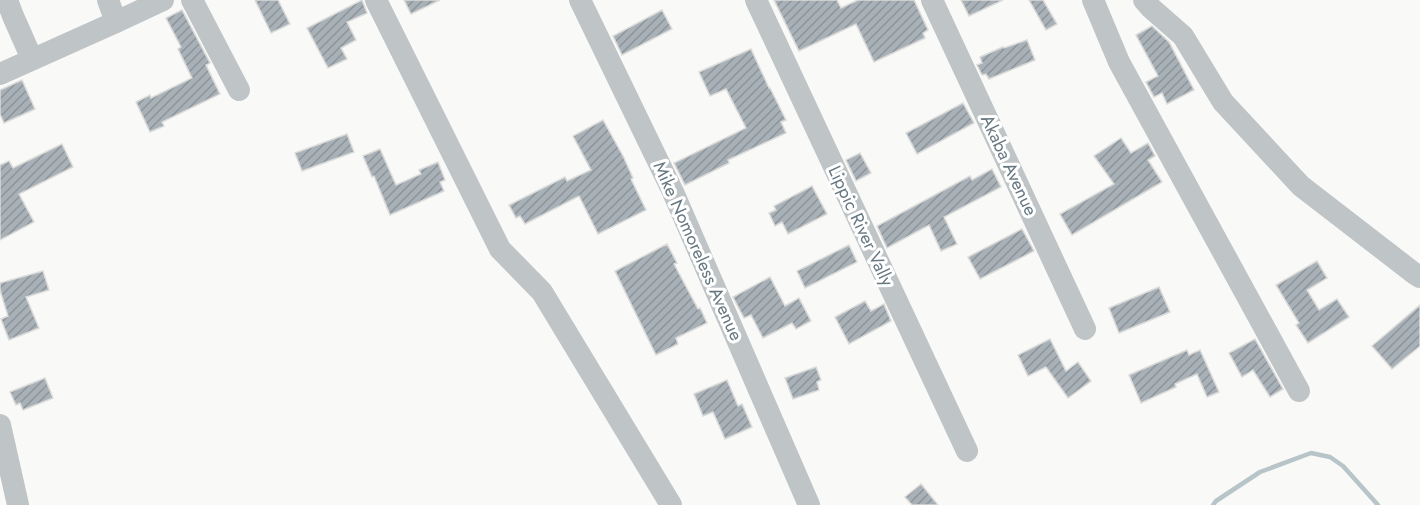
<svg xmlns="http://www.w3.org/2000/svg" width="1420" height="505" viewBox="0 0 1420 505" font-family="Jost,sans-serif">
<defs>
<pattern id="building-hatch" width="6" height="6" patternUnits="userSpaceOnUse" patternTransform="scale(1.5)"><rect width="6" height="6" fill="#a8b1b7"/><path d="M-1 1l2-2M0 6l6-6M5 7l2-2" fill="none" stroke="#8d959a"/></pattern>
</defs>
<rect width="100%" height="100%" fill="#f9f9f8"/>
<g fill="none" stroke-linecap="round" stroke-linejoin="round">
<!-- stream -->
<polyline stroke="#b8c5c8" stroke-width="4.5" points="1213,505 1216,501 1260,472 1311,453 1330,457 1343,466 1378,505"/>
</g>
<!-- building -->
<g fill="url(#building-hatch)" stroke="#dbdbda" stroke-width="1.5">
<polygon points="255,0 278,0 290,24 271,33"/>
<polygon points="362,0 367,13 347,22 356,40 341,48 347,59 328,68 307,28"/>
<polygon points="404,0 440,0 411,14"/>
<polygon points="774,0 837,0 841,8 858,0 914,0 928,30 923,33 925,38 874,62 856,24 799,51"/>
<polygon points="961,0 1003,0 969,16"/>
<polygon points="1029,0 1043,0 1057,24 1046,30"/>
<polygon points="182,10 210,63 206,65 220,94 162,122 164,126 150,132 136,102 150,95 151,98 192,78 178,49 181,47 166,18"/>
<polygon points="662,10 672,29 622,55 613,36"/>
<polygon points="1152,26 1169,42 1194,90 1167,104 1162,93 1154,97 1146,82 1158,76 1136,35"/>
<polygon points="1027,40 1035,60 989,79 986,74 982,75 977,65 982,63 980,57 1003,47 1004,48"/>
<polygon points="751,49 769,88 770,88 786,120 781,122 786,133 728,160 729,163 685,185 674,163 746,128 726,89 710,96 699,72"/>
<polygon points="22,80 35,109 4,123 0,114 0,90"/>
<polygon points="963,103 974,123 917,154 906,133"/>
<polygon points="603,120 623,156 633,178 631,179 646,210 598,234 579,196 525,224 520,216 516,218 509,205 565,177 567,181 591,170 573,136"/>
<polygon points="347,134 354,152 302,171 295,153"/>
<polygon points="1121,138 1131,153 1148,143 1155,156 1148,160 1162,182 1072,235 1060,214 1114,184 1094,156"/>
<polygon points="62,144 73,167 19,194 34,222 0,240 0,165 9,161 13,168"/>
<polygon points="380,149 396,185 421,174 419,170 438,162 445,180 440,182 444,191 390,215 374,176 372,177 363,156"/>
<polygon points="860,153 871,173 856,181 846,160"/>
<polygon points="992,169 1001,187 944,217 957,244 941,251 929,225 887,248 877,226 970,176 972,180"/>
<polygon points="812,186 827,214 788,234 782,222 775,226 769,213 776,210 774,206"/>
<polygon points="1022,229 1034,251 980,279 968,257"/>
<polygon points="667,244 677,263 674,264 698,309 700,308 707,323 676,338 678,344 656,355 615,271"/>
<polygon points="849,245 857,262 805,288 797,271"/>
<polygon points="1317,261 1327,278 1307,290 1319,310 1337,299 1349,317 1308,343 1296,325 1299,323 1276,285"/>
<polygon points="43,271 49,290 26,297 39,328 9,340 1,319 8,316 0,290 0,283"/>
<polygon points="770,277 785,306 799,298 811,321 796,329 792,323 763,338 751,315 744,318 733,297"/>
<polygon points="1159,287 1170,312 1119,333 1109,308"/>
<polygon points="865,301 871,311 884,304 891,321 849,344 835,317"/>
<polygon points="1420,305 1420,346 1392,369 1372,346"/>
<polygon points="1050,339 1066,371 1078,362 1091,381 1068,398 1046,367 1028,376 1018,355"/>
<polygon points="1255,339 1283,389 1270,397 1253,370 1242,377 1229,353"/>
<polygon points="1187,350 1189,355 1200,350 1219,392 1207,397 1197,374 1175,384 1176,387 1141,403 1129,375"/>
<polygon points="816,367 821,380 817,382 819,390 793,399 785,378"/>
<polygon points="45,378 53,398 23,410 20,403 16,405 10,392"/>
<polygon points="727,380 738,406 742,404 752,427 725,439 713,412 703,416 694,394"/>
<polygon points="921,484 938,505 912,505 905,497"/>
</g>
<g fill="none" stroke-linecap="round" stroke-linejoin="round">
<!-- minor -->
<g stroke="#bfc4c7" stroke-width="22">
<polyline points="7,0 13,16 32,59"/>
<polyline points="108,0 116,22"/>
<polyline points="192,0 239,90"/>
<polyline points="376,0 500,249 542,292 671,505"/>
<polyline points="580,0 673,192 809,505"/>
<polyline points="756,0 967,451"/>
<polyline points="932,0 1085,329"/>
<polyline points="1093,0 1119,62 1299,391"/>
<polyline points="1144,0 1151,8 1183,36 1223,102 1301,186 1415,274 1420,277"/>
<polyline points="0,74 116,22 163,0"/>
<polyline points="0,425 18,505"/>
</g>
</g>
<g text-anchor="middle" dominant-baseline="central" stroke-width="6" stroke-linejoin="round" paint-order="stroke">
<!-- street labels -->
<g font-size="18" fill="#667781" stroke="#fff">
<text transform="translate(1009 165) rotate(65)">Akaba Avenue</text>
<text transform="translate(861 226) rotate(65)">Lippic River Vally</text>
<text transform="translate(698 251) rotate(66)">Mike Nomoreless Avenue</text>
</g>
</g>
</svg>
